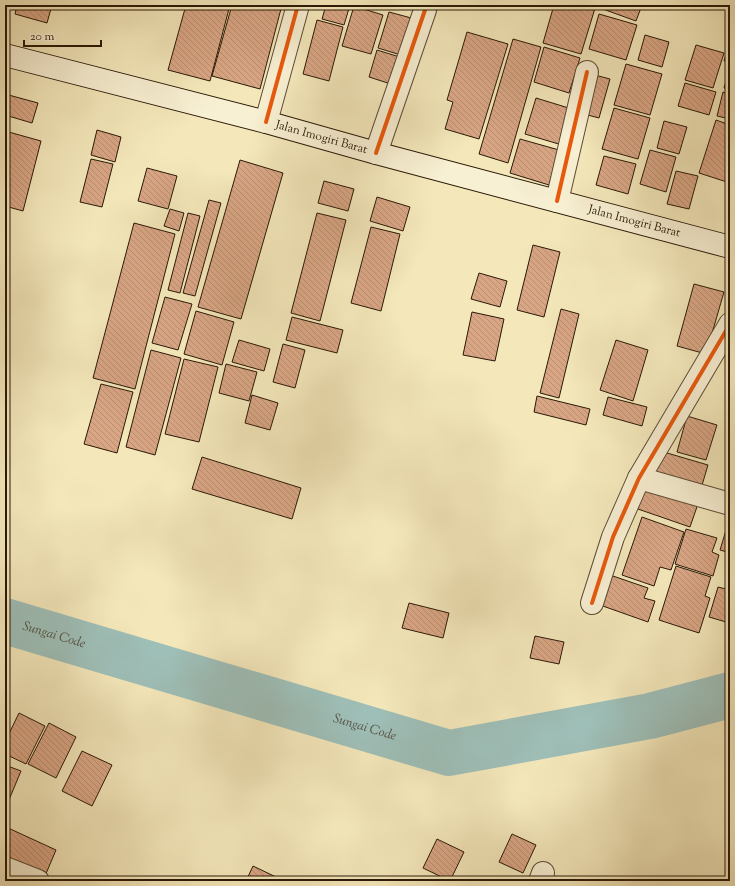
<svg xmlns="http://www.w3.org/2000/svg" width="735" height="886" viewBox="0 0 735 886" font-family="'Sorts Mill Goudy',serif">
<defs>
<pattern id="building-back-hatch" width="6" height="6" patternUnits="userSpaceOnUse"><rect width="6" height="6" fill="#d9a685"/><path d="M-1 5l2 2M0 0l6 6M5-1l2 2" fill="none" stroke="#ba8e71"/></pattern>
</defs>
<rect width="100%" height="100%" fill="#f4e8bb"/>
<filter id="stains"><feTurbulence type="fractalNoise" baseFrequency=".005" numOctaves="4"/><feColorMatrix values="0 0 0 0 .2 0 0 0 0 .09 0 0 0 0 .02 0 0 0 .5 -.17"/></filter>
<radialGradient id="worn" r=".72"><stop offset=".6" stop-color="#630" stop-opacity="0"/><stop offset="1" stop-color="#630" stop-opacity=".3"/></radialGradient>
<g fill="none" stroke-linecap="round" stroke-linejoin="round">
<!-- river -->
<path stroke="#9ebfb8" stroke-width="46" id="s1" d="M5,621L449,753L650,716L730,695"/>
</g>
<!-- building -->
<g fill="url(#building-back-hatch)" stroke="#2a1806">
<polygon points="17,5 52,5 47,23 15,14"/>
<polygon points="186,5 230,5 210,81 168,70"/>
<polygon points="232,5 282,5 260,89 212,76"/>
<polygon points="326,5 350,5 344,25 322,19"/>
<polygon points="554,5 596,5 581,54 543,43"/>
<polygon points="601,5 642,5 636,21 600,8"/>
<polygon points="354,6 383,15 371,54 342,46"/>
<polygon points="389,12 415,19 404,56 378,48"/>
<polygon points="599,14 637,25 626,60 589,49"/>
<polygon points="317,20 343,27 329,81 303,74"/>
<polygon points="467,32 508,44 479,139 445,129 453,102 447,100"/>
<polygon points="645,35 669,42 662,67 638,60"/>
<polygon points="513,39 541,47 508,163 479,154"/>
<polygon points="730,41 730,63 724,61"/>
<polygon points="696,45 724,53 713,88 685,80"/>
<polygon points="544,47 580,58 569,93 534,82"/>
<polygon points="377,50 403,58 394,85 369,77"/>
<polygon points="626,64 662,74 650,115 614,105"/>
<polygon points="730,67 730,90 724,88"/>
<polygon points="591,74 610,79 599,118 580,113"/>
<polygon points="685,83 716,92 709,115 678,106"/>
<polygon points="723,92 730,94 730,119 717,116"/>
<polygon points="5,94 38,103 32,123 5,115"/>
<polygon points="536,98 572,109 562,145 525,134"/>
<polygon points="614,108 650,118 638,159 602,149"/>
<polygon points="716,120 730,125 730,183 699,173"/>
<polygon points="664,121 687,127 679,154 657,148"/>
<polygon points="97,130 121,137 115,162 91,155"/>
<polygon points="5,131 41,141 23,211 5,206"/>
<polygon points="520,139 559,150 549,185 510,173"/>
<polygon points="650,150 676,157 666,192 640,184"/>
<polygon points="604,156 636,164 628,194 596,185"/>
<polygon points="91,159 113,164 102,207 80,202"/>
<polygon points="240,160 283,173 241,319 198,307"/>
<polygon points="147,168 177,176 168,209 138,201"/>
<polygon points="676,171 698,176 689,209 667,204"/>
<polygon points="324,181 354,189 348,211 318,203"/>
<polygon points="377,197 410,207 403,231 370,221"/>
<polygon points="209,200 221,203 195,296 183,293"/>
<polygon points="170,209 184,213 179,231 164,226"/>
<polygon points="188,213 200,216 180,293 168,290"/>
<polygon points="317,213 346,220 320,321 291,313"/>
<polygon points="134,223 175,234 135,389 93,378"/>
<polygon points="371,227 400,234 381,311 351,303"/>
<polygon points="533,245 560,252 544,317 517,310"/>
<polygon points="479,273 507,281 500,307 471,299"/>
<polygon points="694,284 724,292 706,354 677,346"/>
<polygon points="165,297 192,304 178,350 152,343"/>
<polygon points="561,309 579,314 559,398 540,393"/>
<polygon points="196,311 234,322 222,365 184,354"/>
<polygon points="472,312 504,319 495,361 463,355"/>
<polygon points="292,317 343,330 337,353 286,340"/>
<polygon points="239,340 270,349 264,371 232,362"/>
<polygon points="616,340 648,350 633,401 600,390"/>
<polygon points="283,344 305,350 295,388 273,382"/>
<polygon points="151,350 181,358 155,455 126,447"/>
<polygon points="184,359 218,367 199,442 165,434"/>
<polygon points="226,364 257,372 249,401 219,393"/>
<polygon points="101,384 133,392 117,453 84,444"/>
<polygon points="252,395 278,403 270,430 245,423"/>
<polygon points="537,396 590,409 586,425 534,412"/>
<polygon points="608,397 647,407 642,426 603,415"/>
<polygon points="687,416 717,425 706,460 677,452"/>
<polygon points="657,450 708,465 700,492 649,477"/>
<polygon points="202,457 301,488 292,519 192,489"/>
<polygon points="644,482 699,501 690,527 635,508"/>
<polygon points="642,517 684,532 671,570 660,567 654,586 622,575"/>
<polygon points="730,517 730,553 720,550"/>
<polygon points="686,529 717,538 712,552 719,555 713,576 675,564"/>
<polygon points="676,566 711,577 705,596 710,598 699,633 659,620"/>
<polygon points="610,575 648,588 644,598 655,601 648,622 600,605"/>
<polygon points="718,587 730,590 730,606 726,622 709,617"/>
<polygon points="409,603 449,613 443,638 402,628"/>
<polygon points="535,636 564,642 559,664 530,658"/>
<polygon points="19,713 45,726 26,764 5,754 5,742"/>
<polygon points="49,723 76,737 56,778 28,764"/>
<polygon points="82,751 112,765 92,806 62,791"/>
<polygon points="5,765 21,771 6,807 5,806"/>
<polygon points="6,827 56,850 45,876 5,858 5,830"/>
<polygon points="512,834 536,845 523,873 499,862"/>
<polygon points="437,839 464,852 450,881 423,868"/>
<polygon points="253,866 276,877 274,881 246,881"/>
</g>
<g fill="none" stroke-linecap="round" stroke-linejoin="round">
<defs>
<g id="street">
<polyline points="266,122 298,5"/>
<polyline points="376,153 425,10"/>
<polyline points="557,201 587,72"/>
<polyline points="639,478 730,504"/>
<polyline points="592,603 613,537 639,478 730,324"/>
<polyline points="5,868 38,881"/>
<polyline points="540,881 543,873"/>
</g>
<g id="secondary">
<path id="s2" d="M5,55L266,122L376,153L730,247"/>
</g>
</defs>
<!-- street casing -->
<use href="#street" stroke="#5c4c33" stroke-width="24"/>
<!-- secondary casing -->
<use href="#secondary" stroke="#2a1806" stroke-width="24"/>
<!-- street -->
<use href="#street" stroke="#f8f0d3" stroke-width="22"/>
<!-- secondary -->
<use href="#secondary" stroke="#f8f0d3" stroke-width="22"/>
<defs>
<g id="cycleway">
<polyline points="266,122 298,5"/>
<polyline points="376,153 425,10"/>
<polyline points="557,201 587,72"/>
<polyline points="592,603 613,537 639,478 730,324"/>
</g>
</defs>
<!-- cycleway casing -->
<use href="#cycleway" stroke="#f8f0d3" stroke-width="6"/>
<!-- cycleway -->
<use href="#cycleway" stroke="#e8590c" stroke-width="4"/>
</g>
<g text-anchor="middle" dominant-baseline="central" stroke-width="3.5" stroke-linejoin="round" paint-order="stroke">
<!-- street labels -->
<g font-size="12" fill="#2a1806" stroke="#f8f0d3">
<text stroke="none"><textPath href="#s2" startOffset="327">Jalan Imogiri Barat</textPath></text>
<text stroke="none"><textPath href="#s2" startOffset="651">Jalan Imogiri Barat</textPath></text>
</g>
<!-- water labels -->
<g font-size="13" font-style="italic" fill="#535244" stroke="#f8f0d3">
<text stroke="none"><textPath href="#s1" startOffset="51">Sungai Code</textPath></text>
<text stroke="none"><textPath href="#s1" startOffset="375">Sungai Code</textPath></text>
</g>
</g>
<!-- margin -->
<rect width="735" height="886" fill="none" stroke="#f4e8bb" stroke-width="20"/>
<rect x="6" y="6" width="723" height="874" fill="none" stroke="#2a1806" stroke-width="2"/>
<rect x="10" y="10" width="715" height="866" fill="none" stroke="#2a1806"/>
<!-- scale -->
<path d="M24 40v6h77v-6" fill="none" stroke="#2a1806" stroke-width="2"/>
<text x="30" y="40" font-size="12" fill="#2a1806" stroke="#f8f0d3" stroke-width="3" paint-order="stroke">20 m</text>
<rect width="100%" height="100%" filter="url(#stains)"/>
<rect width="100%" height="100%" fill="url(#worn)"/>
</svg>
